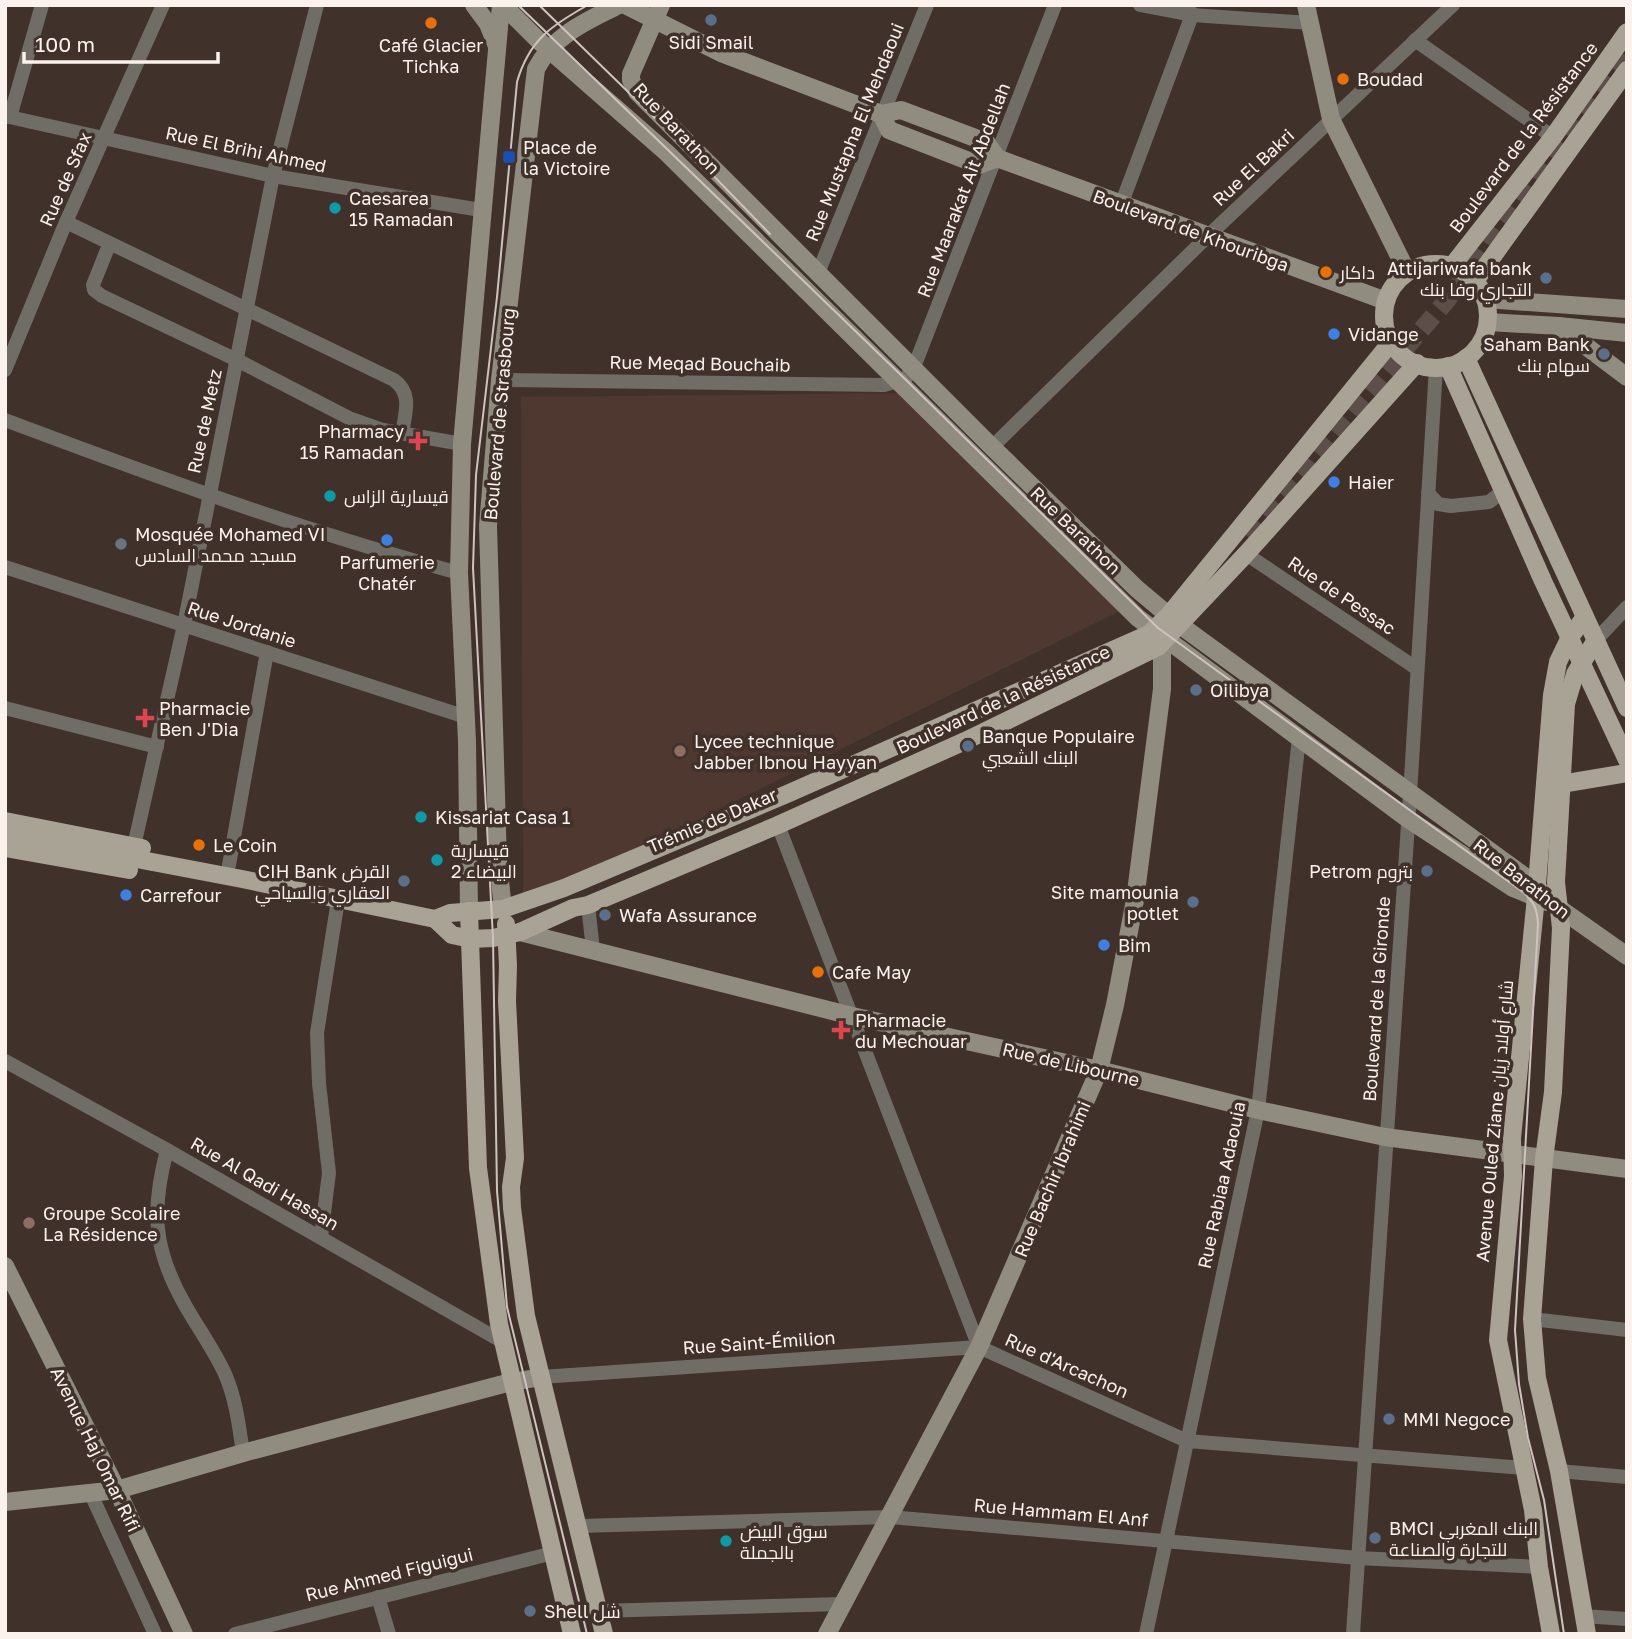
<svg xmlns="http://www.w3.org/2000/svg" width="1632" height="1639" viewBox="0 0 1632 1639" font-family="'Golos Text',Cairo,sans-serif">
<rect width="100%" height="100%" fill="#40312b"/>
<!-- built -->
<polygon fill="#4e3830" points="903,393 1122,610 552,892 523,902 521,397"/>
<g fill="none" stroke-linecap="round" stroke-linejoin="round">
<!-- primary-tunnel -->
<polyline stroke="#5c4e48" stroke-width="18" stroke-dasharray="18 9" stroke-linecap="butt" points="1245,534 1448,299 1627,48"/>
<!-- street -->
<g stroke="#6f6d66" stroke-width="14">
<polyline points="1140,5 1192,15 1310,23"/>
<polyline points="1415,40 1553,137"/>
<polyline points="5,116 273,176 481,210"/>
<polyline points="10,117 42,5"/>
<polyline points="1121,205 1192,15 1187,5"/>
<path d="M66,222L394,380C413,394 405,413 402,434"/>
<polyline points="109,245 93,285 94,290 102,296 237,360 349,418 383,430 462,444"/>
<polyline points="818,273 927,5"/>
<polyline points="5,370 66,222 163,5"/>
<polyline points="500,380 884,385 905,379 914,367 1055,5"/>
<path d="M5,420C157,477 303,531 459,573"/>
<polyline points="992,447 1209,235 1453,5"/>
<polyline points="1428,493 1438,504 1451,506 1489,502 1503,491"/>
<polyline points="1246,554 1416,668"/>
<polyline points="5,567 466,717"/>
<polyline points="1596,640 1627,607"/>
<polyline points="5,708 157,747"/>
<polyline points="778,825 979,1347 1187,1441 1524,1468"/>
<polyline points="134,846 184,625 273,176 317,5"/>
<polyline points="229,865 267,652"/>
<polyline points="588,905 593,950"/>
<polyline points="5,1061 167,1150 503,1342"/>
<path d="M167,1150C151,1210 153,1249 185,1305C198,1328 214,1350 225,1374C236,1399 239,1426 243,1453"/>
<polyline points="321,1237 329,1173 319,1083 317,1033 338,900"/>
<polyline points="1532,1319 1627,1330"/>
<polyline points="541,1377 979,1347"/>
<polyline points="1559,1471 1627,1477"/>
<polyline points="90,1492 155,1634"/>
<polyline points="579,1526 890,1517 1358,1558 1539,1567"/>
<polyline points="378,1597 389,1634"/>
<polyline points="599,1611 842,1604"/>
<polyline points="1583,1616 1627,1619"/>
<polyline points="235,1634 553,1553"/>
<polyline points="1146,1634 1258,1110 1299,738"/>
<polyline points="1353,1634 1410,795 1436,367"/>
</g>
<!-- secondary -->
<g stroke="#908c80" stroke-width="18">
<polyline points="474,5 488,24 496,44"/>
<polyline points="503,5 538,40 667,153 1138,618 1408,819 1513,888 1547,902"/>
<polyline points="625,5 721,53 881,114 901,110 986,142 997,158 1386,301"/>
<polyline points="661,5 631,74 631,80 637,92 992,447 1137,589 1180,625 1524,876 1559,908 1627,956"/>
<polyline points="1306,5 1331,119 1407,272"/>
<polyline points="881,114 889,130 979,165 997,158"/>
<polyline points="1485,299 1627,309"/>
<polyline points="1488,322 1559,326 1627,333"/>
<polyline points="1559,326 1627,377"/>
<path d="M503,909L498,862L488,526L500,380L536,69C554,35 586,21 619,5"/>
<polyline points="469,911 467,741 459,573 462,444 501,5"/>
<polyline points="520,932 852,1016 1099,1070 1258,1110 1385,1137 1627,1169"/>
<polyline points="5,1266 117,1490 184,1634"/>
<polyline points="5,1502 117,1490 243,1453 507,1383 541,1377"/>
<polyline points="827,1634 979,1347 1099,1070 1115,1005 1135,900 1162,689 1162,645"/>
</g>
<!-- primary -->
<g stroke="#a9a395" stroke-width="18">
<circle cx="1436" cy="316" r="52"/>
<polyline points="1452,266 1553,137 1627,32"/>
<polyline points="1475,281 1627,70"/>
<polyline points="1466,358 1627,708"/>
<polyline points="1448,366 1543,581 1627,760"/>
<polyline points="1561,784 1627,773"/>
<polyline points="5,821 142,848"/>
<polyline points="5,834 242,879 435,919 452,935 471,939 493,938 520,932 573,908 588,905 778,825 965,741 1158,647 1246,554 1417,363"/>
<polyline points="5,848 129,870"/>
<polyline points="469,911 478,1168 499,1324 572,1634"/>
<polyline points="435,919 450,913 503,909 564,888 787,794 1149,634 1169,615 1392,341"/>
<polyline points="506,924 508,966 507,1001 515,1158 511,1187 512,1208 526,1316 604,1634"/>
<polyline points="1551,1634 1539,1567 1533,1510 1498,1340 1513,1176 1512,1138 1536,897 1552,695 1558,662 1570,637 1585,617"/>
<polyline points="1587,1634 1559,1471 1537,1378 1532,1319 1544,1159 1553,1092 1561,928 1556,882 1566,704 1575,674 1596,640"/>
</g>
<!-- tram -->
<g stroke="#cec3be" stroke-width="2">
<path d="M518,5L905,379L1158,628L1523,892C1535,903 1537,909 1538,924L1515,1330L1519,1384L1528,1438L1544,1500L1564,1634"/>
<polyline points="539,5 700,162 770,234"/>
<path d="M587,1634L507,1307L497,1191L493,938L473,568L476,475L497,297L517,82C529,40 552,25 588,5"/>
</g>
</g>
<!-- markers -->
<g fill="#5c6f8a" stroke="#40312b" stroke-width="2.5">
<circle cx="711" cy="20" r="7"/>
<circle cx="1546" cy="278" r="7"/>
<circle cx="1604" cy="354" r="7"/>
<circle cx="1196" cy="690" r="7"/>
<circle cx="968" cy="746" r="7"/>
<circle cx="1427" cy="871" r="7"/>
<circle cx="404" cy="881" r="7"/>
<circle cx="1193" cy="902" r="7"/>
<circle cx="605" cy="915" r="7"/>
<circle cx="1389" cy="1419" r="7"/>
<circle cx="1375" cy="1538" r="7"/>
<circle cx="530" cy="1611" r="7"/>
</g>
<g fill="#e8710a" stroke="#40312b" stroke-width="2.5">
<circle cx="431" cy="23" r="7"/>
<circle cx="1343" cy="79" r="7"/>
<circle cx="1326" cy="272" r="7"/>
<circle cx="199" cy="845" r="7"/>
<circle cx="818" cy="972" r="7"/>
</g>
<rect fill="#1a4fb4" stroke="#40312b" stroke-width="2.5" x="502" y="150" width="14" height="14" rx="3.5"/>
<g fill="#0f9aa8" stroke="#40312b" stroke-width="2.5">
<circle cx="335" cy="208" r="7"/>
<circle cx="330" cy="496" r="7"/>
<circle cx="421" cy="817" r="7"/>
<circle cx="437" cy="860" r="7"/>
<circle cx="726" cy="1541" r="7"/>
</g>
<g fill="#3f7fe0" stroke="#40312b" stroke-width="2.5">
<circle cx="1334" cy="334" r="7"/>
<circle cx="1334" cy="482" r="7"/>
<circle cx="387" cy="540" r="7"/>
<circle cx="126" cy="895" r="7"/>
<circle cx="1104" cy="945" r="7"/>
</g>
<g fill="#e0444e" stroke="#40312b" stroke-width="2.5">
<path d="M414.5 430.5h7v7h7v7h-7v7h-7v-7h-7v-7h7z"/>
<path d="M141.5 707.5h7v7h7v7h-7v7h-7v-7h-7v-7h7z"/>
<path d="M837.5 1019.5h7v7h7v7h-7v7h-7v-7h-7v-7h7z"/>
</g>
<circle fill="#6b7280" stroke="#40312b" stroke-width="2.5" cx="121" cy="544" r="7"/>
<g fill="#8d6e63" stroke="#40312b" stroke-width="2.5">
<circle cx="680" cy="751" r="7"/>
<circle cx="29" cy="1223" r="7"/>
</g>
<g text-anchor="middle" dominant-baseline="central" stroke-width="7" stroke-linejoin="round" paint-order="stroke">
<!-- poi labels -->
<g font-size="18" fill="#fbf1ed" stroke="#40312b" text-anchor="start">
<text x="711" y="42" text-anchor="middle">Sidi Smail</text>
<text x="431" y="45" text-anchor="middle">Café Glacier<tspan x="431" dy="21">Tichka</tspan></text>
<text x="1357" y="79">Boudad</text>
<text x="523" y="147">Place de<tspan x="523" dy="21">la Victoire</tspan></text>
<text x="349" y="198">Caesarea<tspan x="349" dy="21">15 Ramadan</tspan></text>
<text x="1532" y="268" text-anchor="end">Attijariwafa bank<tspan x="1532" dy="21">التجاري وفا بنك</tspan></text>
<text x="1340" y="272">داكار</text>
<text x="1348" y="334">Vidange</text>
<text x="1590" y="344" text-anchor="end">Saham Bank<tspan x="1590" dy="21">سهام بنك</tspan></text>
<text x="404" y="431" text-anchor="end">Pharmacy<tspan x="404" dy="21">15 Ramadan</tspan></text>
<text x="1348" y="482">Haier</text>
<text x="344" y="496">قيسارية الزاس</text>
<text x="135" y="534">Mosquée Mohamed VI<tspan x="135" dy="21">مسجد محمد السادس</tspan></text>
<text x="387" y="562" text-anchor="middle">Parfumerie<tspan x="387" dy="21">Chatér</tspan></text>
<text x="1210" y="690">Oilibya</text>
<text x="159" y="708">Pharmacie<tspan x="159" dy="21">Ben J'Dia</tspan></text>
<text x="982" y="736">Banque Populaire<tspan x="982" dy="21">البنك الشعبي</tspan></text>
<text x="694" y="741">Lycee technique<tspan x="694" dy="21">Jabber Ibnou Hayyan</tspan></text>
<text x="435" y="817">Kissariat Casa 1</text>
<text x="213" y="845">Le Coin</text>
<text x="451" y="850">قيسارية<tspan x="451" dy="21">البيضاء 2</tspan></text>
<text x="390" y="871" text-anchor="end">CIH Bank القرض<tspan x="390" dy="21">العقاري والسياحي</tspan></text>
<text x="1413" y="871" text-anchor="end">Petrom بتروم</text>
<text x="1179" y="892" text-anchor="end">Site mamounia<tspan x="1179" dy="21">potlet</tspan></text>
<text x="140" y="895">Carrefour</text>
<text x="619" y="915">Wafa Assurance</text>
<text x="1118" y="945">Bim</text>
<text x="832" y="972">Cafe May</text>
<text x="855" y="1020">Pharmacie<tspan x="855" dy="21">du Mechouar</tspan></text>
<text x="43" y="1213">Groupe Scolaire<tspan x="43" dy="21">La Résidence</tspan></text>
<text x="1403" y="1419">MMI Negoce</text>
<text x="1389" y="1528">BMCI البنك المغربي<tspan x="1389" dy="21">للتجارة والصناعة</tspan></text>
<text x="740" y="1531">سوق البيض<tspan x="740" dy="21">بالجملة</tspan></text>
<text x="544" y="1611">Shell شل</text>
</g>
<!-- street labels -->
<g font-size="18" fill="#fbf1ed" stroke="#40312b">
<text transform="translate(677 128) rotate(47)">Rue Barathon</text>
<text transform="translate(854 132) rotate(-68)">Rue Mustapha El Mehdaoui</text>
<text transform="translate(1523 137) rotate(-53)">Boulevard de la Résistance</text>
<text transform="translate(246 149) rotate(12)">Rue El Brihi Ahmed</text>
<text transform="translate(1253 167) rotate(-43)">Rue El Bakri</text>
<text transform="translate(65 179) rotate(-66)">Rue de Sfax</text>
<text transform="translate(963 190) rotate(-69)">Rue Maarakat Ait Abdellah</text>
<text transform="translate(1191 230) rotate(20)">Boulevard de Khouribga</text>
<text transform="translate(700 363) rotate(1)">Rue Meqad Bouchaib</text>
<text transform="translate(499 414) rotate(-85)">Boulevard de Strasbourg</text>
<text transform="translate(204 421) rotate(-78)">Rue de Metz</text>
<text transform="translate(1076 530) rotate(44)">Rue Barathon</text>
<text transform="translate(1342 595) rotate(34)">Rue de Pessac</text>
<text transform="translate(242 624) rotate(18)">Rue Jordanie</text>
<text transform="translate(1003 699) rotate(-25)">Boulevard de la Résistance</text>
<text transform="translate(712 820) rotate(-23)">Trémie de Dakar</text>
<text transform="translate(1522 878) rotate(38)">Rue Barathon</text>
<text transform="translate(1376 999) rotate(-86)">Boulevard de la Gironde</text>
<text transform="translate(1071 1064) rotate(13)">Rue de Libourne</text>
<text transform="translate(1494 1121) rotate(-85)">Avenue Ouled Ziane شارع أولاد زيان</text>
<text transform="translate(1052 1179) rotate(-67)">Rue Bachir Ibrahimi</text>
<text transform="translate(265 1183) rotate(30)">Rue Al Qadi Hassan</text>
<text transform="translate(1221 1185) rotate(-78)">Rue Rabiaa Adaouia</text>
<text transform="translate(759 1342) rotate(-4)">Rue Saint-Émilion</text>
<text transform="translate(1067 1365) rotate(24)">Rue d'Arcachon</text>
<text transform="translate(96 1449) rotate(64)">Avenue Haj Omar Rifi</text>
<text transform="translate(1061 1512) rotate(5)">Rue Hammam El Anf</text>
<text transform="translate(389 1574) rotate(-14)">Rue Ahmed Figuigui</text>
</g>
</g>
<!-- border -->
<rect width="1632" height="1639" fill="none" stroke="#fbf1ed" stroke-width="14"/>
<!-- scale -->
<path d="M24 52v10h194v-10" fill="none" stroke="#fbf1ed" stroke-width="3.5"/>
<text x="35" y="52" font-size="21" fill="#fbf1ed" stroke="#40312b" stroke-width="5" paint-order="stroke">100 m</text>
</svg>
